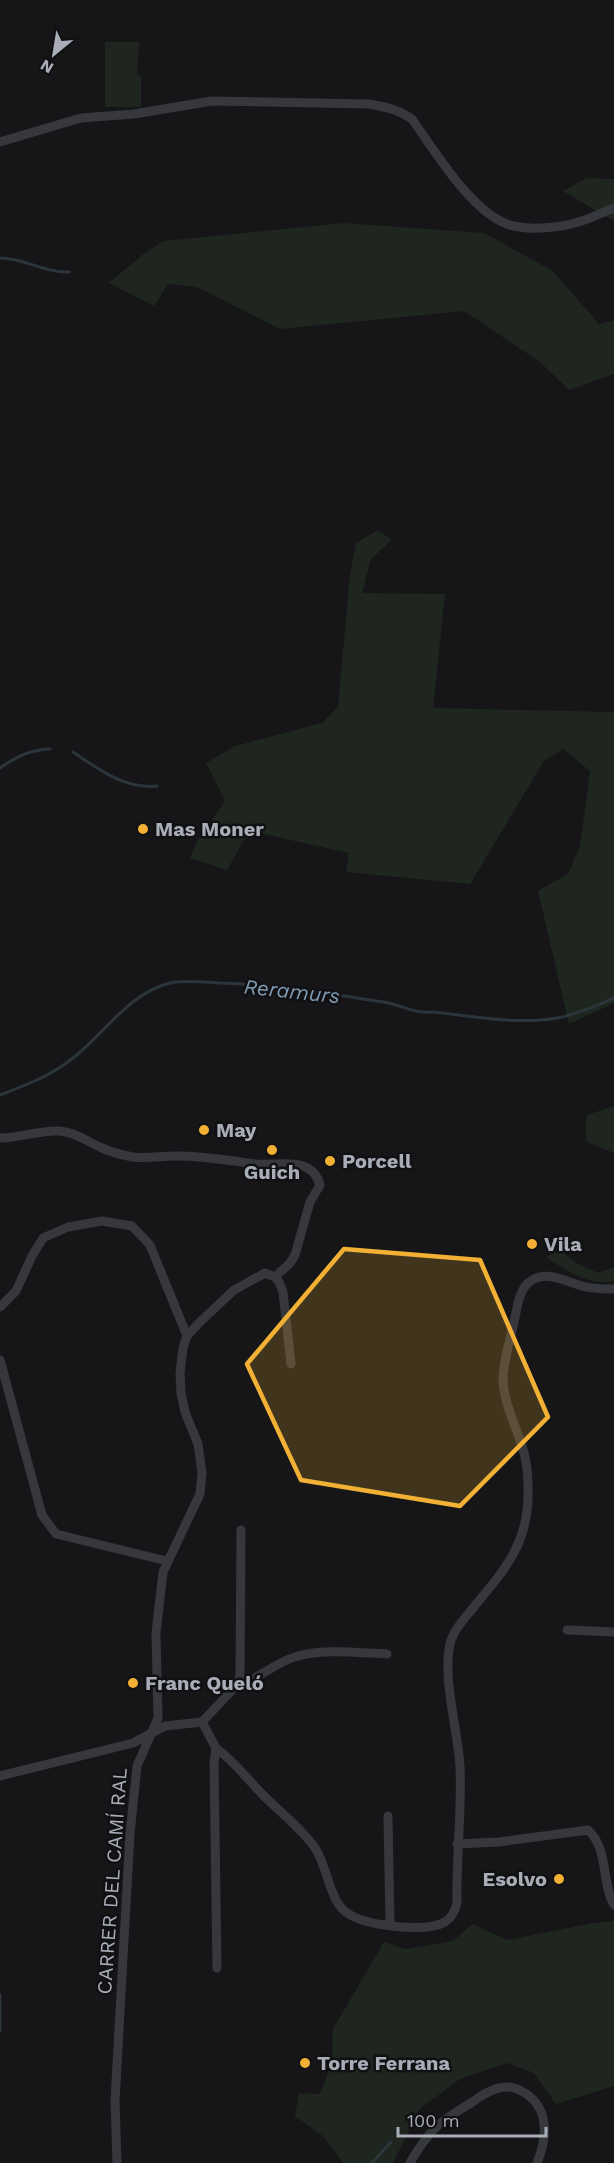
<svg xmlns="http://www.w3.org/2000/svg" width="614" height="2163" viewBox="0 0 614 2163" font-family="'Work Sans',sans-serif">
<rect width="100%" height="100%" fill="#161618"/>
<!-- green -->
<g fill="#1e261f">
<polygon points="105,42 139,42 137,75 141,76 141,107 105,107"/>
<polygon points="587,178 614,179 614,221 563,191"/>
<polygon points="344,223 484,233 553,271 599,324 614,320 614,374 569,390 540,362 464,311 280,329 197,287 168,284 154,306 109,283 142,255 164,241"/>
<polygon points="378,530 392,540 371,559 362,593 445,594 433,708 614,712 614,1003 569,1024 538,891 568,874 580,846 590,771 563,749 544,761 470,884 346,872 349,853 249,831 227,870 190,858 197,841 225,801 206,763 235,746 322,723 338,707 350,574 356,543"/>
<polygon points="614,1106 614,1153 587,1142 585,1128 587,1115"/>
<path d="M559,1250L578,1264L598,1273L614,1267V1281C588,1286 567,1271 546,1257Z"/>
<polygon points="614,1921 614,2086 556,2104 534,2073 507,2063 460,2079 420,2109 393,2163 343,2163 324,2137 295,2116 299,2093 320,2094 332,2063 333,2029 384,1942 405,1949 453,1941 472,1924 508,1940 594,1923"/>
</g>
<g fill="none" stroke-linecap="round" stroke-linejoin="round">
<!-- stream -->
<g stroke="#2c353c" stroke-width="3">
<path d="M0,258C25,258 44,273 69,272"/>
<path d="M73,752C98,769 126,790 157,786"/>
<path d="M0,768C17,756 30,750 50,749"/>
<path d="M0,1095C26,1085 51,1076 73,1058C105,1033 129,993 170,983C186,980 204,982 220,983C275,985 329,994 384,1002C401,1005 415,1014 432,1012C474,1016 516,1025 557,1018C577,1014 596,1006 614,998"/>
<polyline points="0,1995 0,2031"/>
<polyline points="372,2163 391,2142"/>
</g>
<!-- minor -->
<g stroke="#37383d" stroke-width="9">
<path d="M0,142L81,118L134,114L212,101L369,104C385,107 398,109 412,119C434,150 471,211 507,224C525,231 557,228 575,223C588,220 601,213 614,208"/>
<path d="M0,1138C20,1138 40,1130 59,1131C75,1132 88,1142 102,1148C111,1152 122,1155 133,1157C147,1159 160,1156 174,1156C202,1155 229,1161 256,1164C279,1166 312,1155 320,1185L310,1202L295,1255L290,1263L275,1277L265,1273L234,1290L199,1323L187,1336L183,1348L180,1373L181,1393L185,1412L198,1444L202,1473L200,1494L163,1572L156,1633L158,1718L137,1766L130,1834L115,2100L117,2163"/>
<polyline points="275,1277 279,1282 283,1292 291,1364"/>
<polyline points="0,1307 16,1291 32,1256 43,1238 68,1227 102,1221 132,1226 150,1245 187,1336"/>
<polyline points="0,1360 42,1515 56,1534 167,1561"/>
<polyline points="567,1630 614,1632"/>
<path d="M237,1685C258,1680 274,1663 295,1657C322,1648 359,1653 387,1654"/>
<polyline points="202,1722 237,1685 240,1675 241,1530"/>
<path d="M216,1748C235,1762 248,1780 264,1796C281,1813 302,1829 315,1848C328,1867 329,1901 347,1913C366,1926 425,1933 445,1922C452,1918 455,1911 457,1903C456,1858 462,1812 460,1767C458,1729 441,1675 451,1640C456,1626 468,1615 477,1603C509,1565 530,1539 528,1486C528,1473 526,1458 522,1446C515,1424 504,1403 503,1380C503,1361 510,1341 514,1322C517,1310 518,1294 527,1284C543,1268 564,1281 582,1286C593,1289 603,1289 614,1289"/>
<polyline points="0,1776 133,1743 165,1726 202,1722 216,1748 214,1763 217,1968"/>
<polyline points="388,1816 390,1925"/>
<path d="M457,1844L499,1842L588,1830C609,1849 601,1882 614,1905"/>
<path d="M410,2163C428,2131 440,2121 471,2103C479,2097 489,2090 499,2088C509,2085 517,2088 525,2093C550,2109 547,2139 537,2163"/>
</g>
</g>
<!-- marked area -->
<path fill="#f2b134" fill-opacity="0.2" stroke="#f2b134" stroke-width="4.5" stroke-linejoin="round" d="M344,1249L480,1260L548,1417L460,1506L301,1480L247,1364Z"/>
<!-- markers -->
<g fill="#f2b134" stroke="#111113" stroke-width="2">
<circle cx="143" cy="829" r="6"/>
<circle cx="204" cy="1130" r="6"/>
<circle cx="272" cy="1150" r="6"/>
<circle cx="330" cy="1161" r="6"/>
<circle cx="532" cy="1244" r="6"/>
<circle cx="133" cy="1683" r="6"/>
<circle cx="559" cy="1879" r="6"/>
<circle cx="305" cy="2063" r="6"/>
</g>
<g text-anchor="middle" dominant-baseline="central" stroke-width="5" stroke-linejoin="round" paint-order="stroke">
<!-- poi labels -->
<g font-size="20" font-weight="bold" fill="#a8adb8" stroke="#111113" text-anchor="start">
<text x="155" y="829">Mas Moner</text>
<text x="216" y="1130">May</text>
<text x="342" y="1161">Porcell</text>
<text x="272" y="1172" text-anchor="middle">Guich</text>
<text x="544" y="1244">Vila</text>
<text x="145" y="1683">Franc Queló</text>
<text x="547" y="1879" text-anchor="end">Esolvo</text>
<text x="317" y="2063">Torre Ferrana</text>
</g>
<!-- street labels -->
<g font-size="20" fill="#a8adb8" stroke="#111113">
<text transform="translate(112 1881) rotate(-86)">CARRER DEL CAMÍ RAL</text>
</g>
<!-- water labels -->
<g font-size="21" font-style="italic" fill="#7f9bb3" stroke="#111113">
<text transform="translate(292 991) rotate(6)">Reramurs</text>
</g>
</g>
<!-- north arrow -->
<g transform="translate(54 54) rotate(210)" stroke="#111113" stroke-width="4.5" paint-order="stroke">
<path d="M0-4.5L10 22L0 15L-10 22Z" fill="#a8adb8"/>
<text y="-9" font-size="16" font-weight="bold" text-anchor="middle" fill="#a8adb8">N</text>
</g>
<!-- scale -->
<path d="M398 2127v9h148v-9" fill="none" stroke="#a8adb8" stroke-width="3"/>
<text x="407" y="2127" font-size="18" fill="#a8adb8" stroke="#111113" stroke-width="4.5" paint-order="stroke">100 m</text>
</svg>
